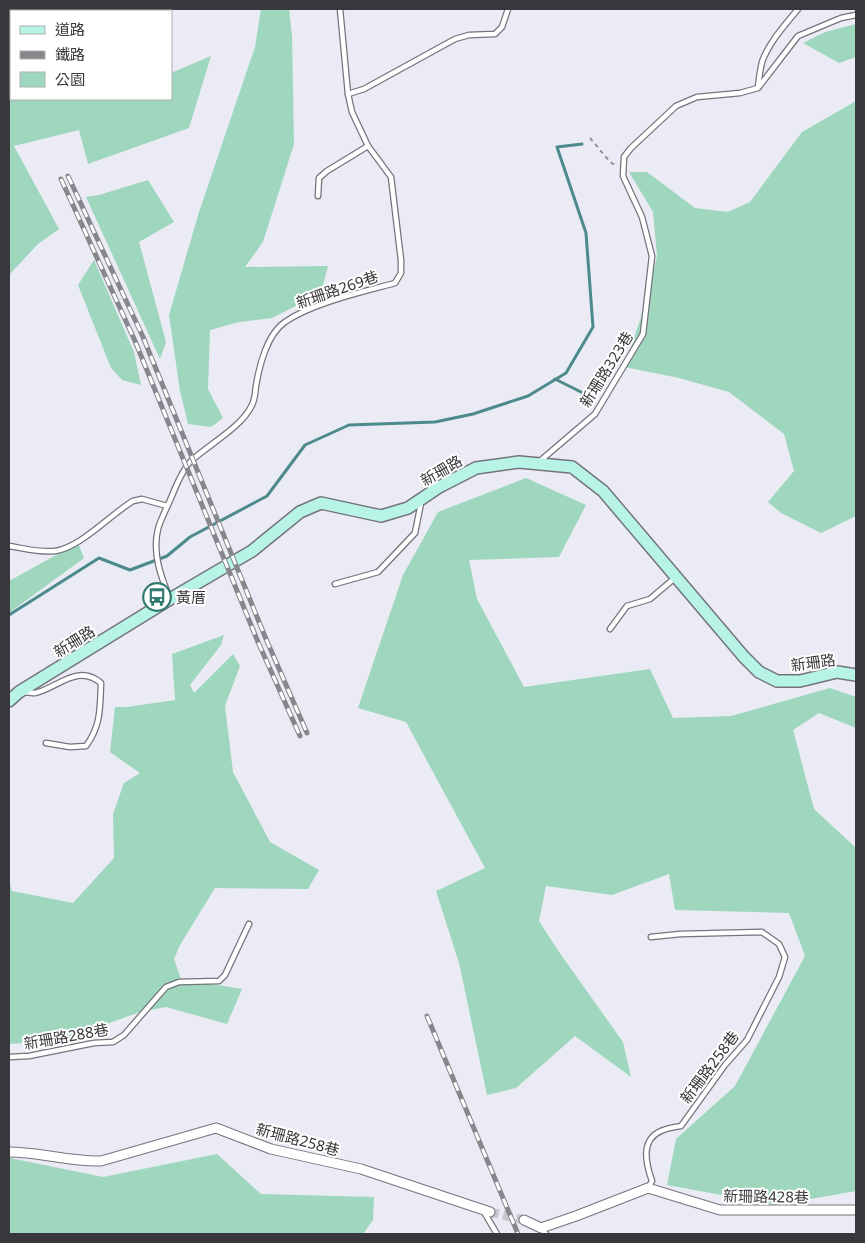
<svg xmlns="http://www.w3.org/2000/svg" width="865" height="1243" viewBox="0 0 865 1243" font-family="'Noto Sans','Noto Sans TC',sans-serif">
<rect width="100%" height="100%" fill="#eaebf4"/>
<!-- green -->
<g fill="#9ed7bd">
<polygon points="9,9 160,9 150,11 11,11 11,99 171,99 171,73 211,56 189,128 88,164 79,130 14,146 59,229 38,244 9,275"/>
<polygon points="261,9 289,9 292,36 294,144 263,242 245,267 328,266 321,293 272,318 239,322 210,330 208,389 223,418 211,427 188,424 180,391 169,315 199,212 255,47"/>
<polygon points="856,24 856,57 839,63 803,43 825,32"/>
<polygon points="856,101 856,516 821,533 781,513 768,502 794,471 784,434 729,392 679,378 624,367 647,300 657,256 653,212 629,172 647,172 695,208 728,212 750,202 802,132"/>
<polygon points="148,180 174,222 139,242 166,342 160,359 86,197 99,195"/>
<polygon points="94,260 134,352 141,385 122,380 111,368 78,285"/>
<polygon points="526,478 586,505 559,557 469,560 477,599 524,687 650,669 673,718 731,716 830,688 856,697 856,728 819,713 793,730 814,809 856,848 856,1191 777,1205 667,1185 676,1139 735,1086 805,956 789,913 675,910 669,874 612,895 546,886 539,921 559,952 623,1042 631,1077 575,1036 516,1088 487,1095 459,963 436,891 485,868 406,722 358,708 403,575 438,512"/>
<polygon points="78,543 84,558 9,613 9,581"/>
<polygon points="224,635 221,645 190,685 194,693 233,654 240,666 225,706 233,772 270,842 319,870 308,889 215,888 180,945 174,959 181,979 242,989 227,1024 166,1007 140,1012 62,1040 9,1044 9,882 12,891 73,903 114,858 113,814 124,783 140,773 110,752 115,707 127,707 175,700 172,654"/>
<polygon points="217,1154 261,1194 374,1197 373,1220 363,1234 9,1234 10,1158 103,1177"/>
</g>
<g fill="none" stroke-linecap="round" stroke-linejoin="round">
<!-- stream -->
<g stroke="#4c8a8c" stroke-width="3">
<polyline points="555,379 591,397"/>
<polyline points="9,615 99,558 130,570 167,556 190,537 267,496 305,445 349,425 435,422 473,414 528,396 566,373 593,327 586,233 557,147 582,144"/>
</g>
<!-- street-tunnel -->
<polyline stroke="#c6c7cf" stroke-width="9" stroke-dasharray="9 4.5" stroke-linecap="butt" points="490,1212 524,1220"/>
<defs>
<g id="lane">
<path d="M758,87C759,79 760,70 762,62C769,42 785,25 798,9"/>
<polyline points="348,94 364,89 455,39 469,35 495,34 502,27 508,9"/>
<polyline points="318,196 319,178 327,171 368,146"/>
<polyline points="540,461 595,414 643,334 652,256 642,217 623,176 624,157 631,148 676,106 697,97 740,93 758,88 798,36 841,18 856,15"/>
<path d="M9,546C23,548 40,553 55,551C80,548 111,514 133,501L142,499L167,506"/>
<polyline points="335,584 378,572 415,533 421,503"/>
<path d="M170,599C161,577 152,553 158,529C161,518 167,508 171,498C176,486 182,470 191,461C208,445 242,427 252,405C255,399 255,393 256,386C259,367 267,334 285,322C312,303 363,292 395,283L401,273V260L391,177L368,146L352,112L348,94L340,9"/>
<polyline points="610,629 627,606 650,599 676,577"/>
<path d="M23,692C27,692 31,693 35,693C58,688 77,663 101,683C100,708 101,726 86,746L70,747L46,743"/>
<polyline points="9,1057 29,1056 94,1043 113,1042 124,1035 166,987 179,982 219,981 225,975 249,924"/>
<path d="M648,1188L652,1181C646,1164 640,1140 661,1131C667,1128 675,1127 681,1126L725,1065L747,1040L779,977L785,957L779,944L762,932L680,934L651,937"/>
<polyline points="484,1212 497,1234"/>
<polyline points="541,1228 546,1234"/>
</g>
<g id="street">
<path d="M9,1152C40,1152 70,1162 101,1161L216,1128L271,1149L361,1169L490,1212"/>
<polyline points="524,1220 541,1228 576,1216 648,1188 720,1210 856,1210"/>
</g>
<polyline id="secondary" points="9,701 19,692 170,599 252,551 300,512 321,503 381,516 408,508 439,487 476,468 519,462 572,467 603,491 744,657 759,672 777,681 800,681 837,672 856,675"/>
</defs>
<!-- lane casing -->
<use href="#lane" stroke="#74747d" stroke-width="7"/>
<!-- street casing -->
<use href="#street" stroke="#74747d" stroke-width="11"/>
<!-- secondary casing -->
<use href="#secondary" stroke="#74747d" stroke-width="14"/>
<!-- path -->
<polyline stroke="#8e8f95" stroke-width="2" stroke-dasharray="4 4" stroke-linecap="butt" points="590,138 610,162 617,166"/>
<!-- lane -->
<use href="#lane" stroke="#fff" stroke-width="4.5"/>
<!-- street -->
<use href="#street" stroke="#fff" stroke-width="9"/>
<!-- secondary -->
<use href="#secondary" stroke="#b7f4e6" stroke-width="11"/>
<defs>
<g id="rail">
<polyline points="68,176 143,337 266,639 307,733"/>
<polyline points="61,179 135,341 258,642 300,736"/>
<polyline points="427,1016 518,1234"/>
</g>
</defs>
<!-- rail casing -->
<use href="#rail" stroke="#86878d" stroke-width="5"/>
<!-- rail -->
<use href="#rail" stroke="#fff" stroke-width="3" stroke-dasharray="9" stroke-linecap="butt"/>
</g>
<!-- icons -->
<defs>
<symbol id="bus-ring" viewBox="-11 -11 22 22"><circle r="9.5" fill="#fff" stroke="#327971" stroke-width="1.5"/><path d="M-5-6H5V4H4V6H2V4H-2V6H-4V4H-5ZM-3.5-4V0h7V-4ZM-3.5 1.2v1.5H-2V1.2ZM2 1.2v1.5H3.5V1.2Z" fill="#327971"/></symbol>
</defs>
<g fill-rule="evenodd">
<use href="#bus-ring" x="141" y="581" width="32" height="32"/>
</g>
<g text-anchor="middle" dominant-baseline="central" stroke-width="4" stroke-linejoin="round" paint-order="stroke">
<!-- street labels -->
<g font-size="15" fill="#38383c" stroke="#fff">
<text transform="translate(337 289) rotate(-19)">新珊路269巷</text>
<text transform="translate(606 369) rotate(-58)">新珊路323巷</text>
<text transform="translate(441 470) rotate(-30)">新珊路</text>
<text transform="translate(74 641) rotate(-32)">新珊路</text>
<text transform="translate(813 662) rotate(-8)">新珊路</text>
<text transform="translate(66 1036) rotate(-10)">新珊路288巷</text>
<text transform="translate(709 1067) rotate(-53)">新珊路258巷</text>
<text transform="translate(298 1139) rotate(15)">新珊路258巷</text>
<text transform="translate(766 1196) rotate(1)">新珊路428巷</text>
</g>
<!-- poi labels -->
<g font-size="15" fill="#38383c" stroke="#fff" text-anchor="start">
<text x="176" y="597">黃厝</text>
</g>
</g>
<!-- border -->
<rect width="865" height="1243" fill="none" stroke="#38383c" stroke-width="20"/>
<!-- legend -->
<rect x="10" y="10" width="162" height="90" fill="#ffffff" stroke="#afafb1"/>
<rect x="20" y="26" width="25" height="8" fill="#b7f4e6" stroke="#afafb1"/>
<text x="55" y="35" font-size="15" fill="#38383c">道路</text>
<rect x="20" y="51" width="25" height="8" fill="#86878d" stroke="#afafb1"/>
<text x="55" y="60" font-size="15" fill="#38383c">鐵路</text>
<rect x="20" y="72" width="25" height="15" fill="#9ed7bd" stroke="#afafb1"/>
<text x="55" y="85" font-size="15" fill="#38383c">公園</text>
</svg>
